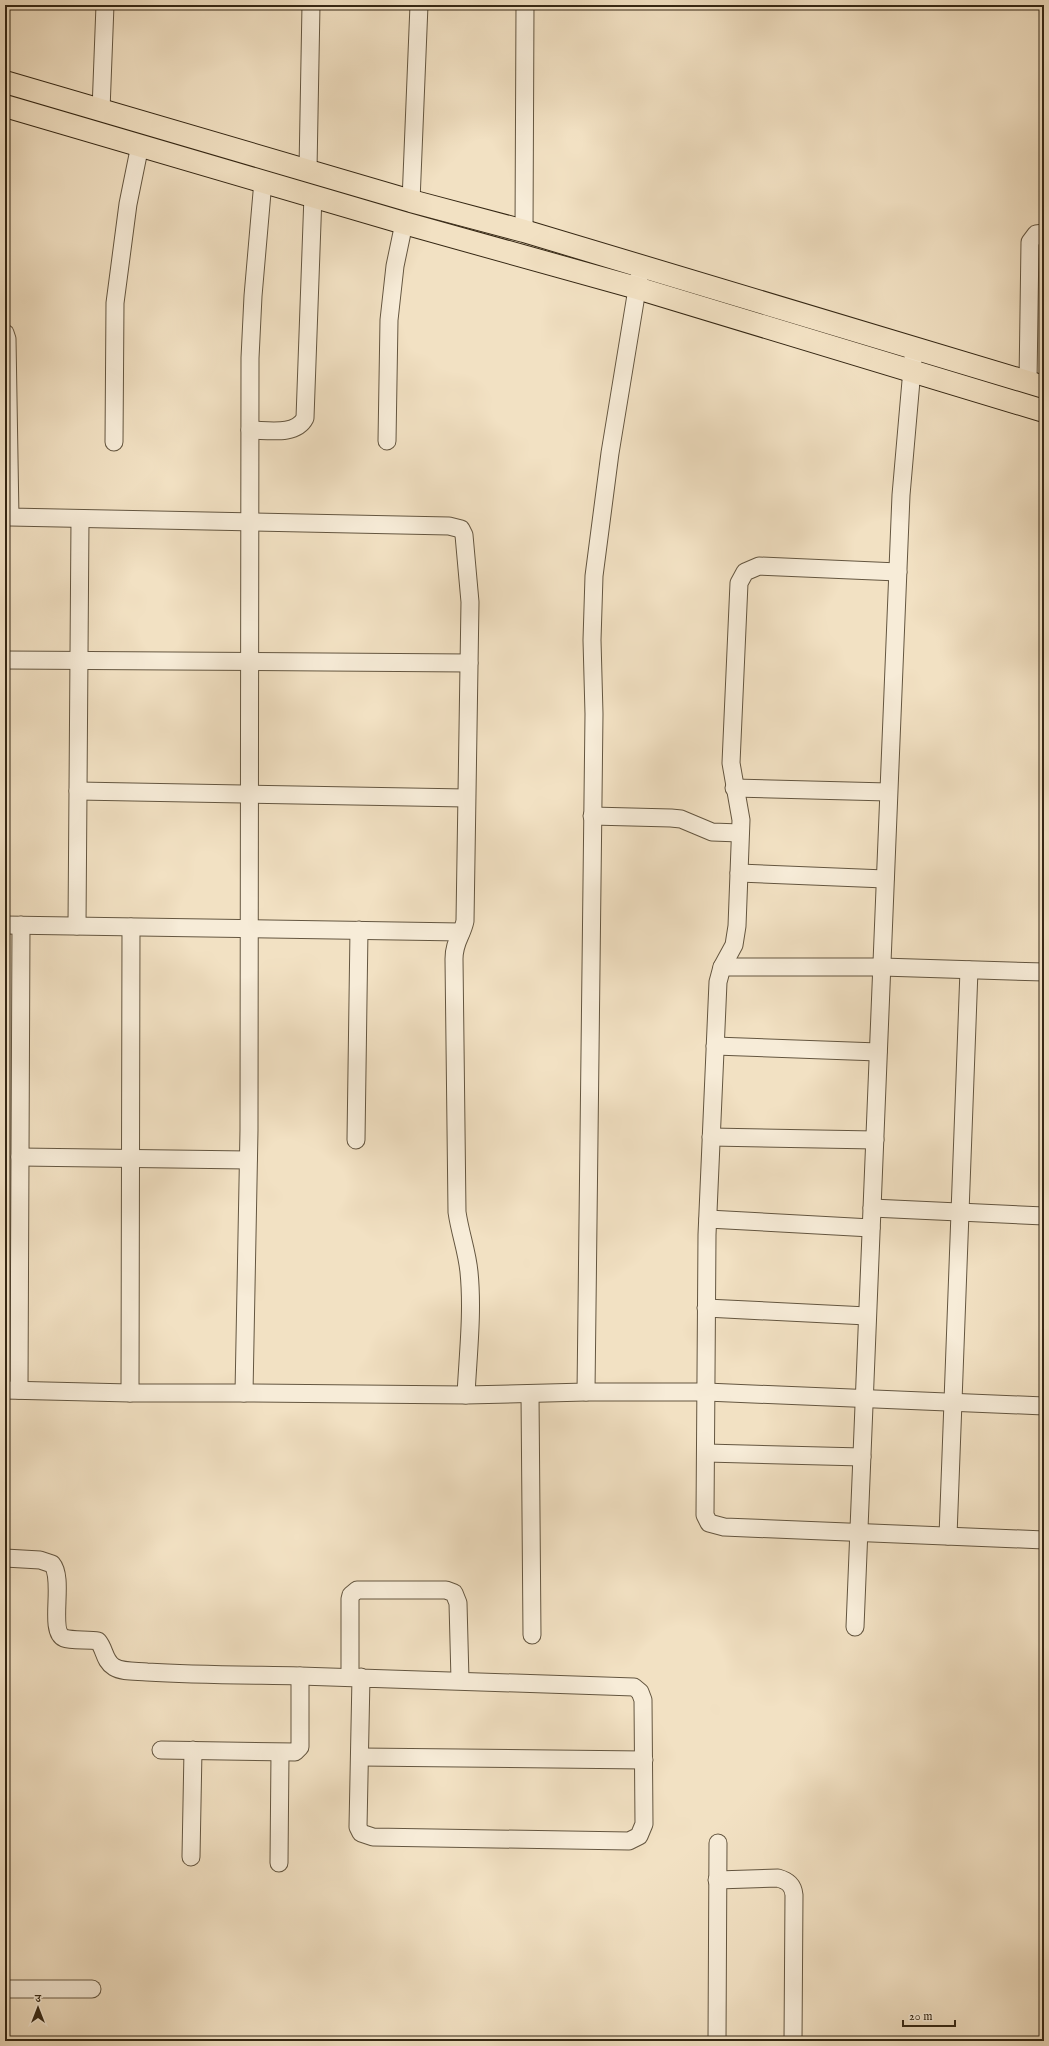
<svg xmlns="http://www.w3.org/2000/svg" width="1049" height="2046" viewBox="0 0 1049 2046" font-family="'IM FELL English','Noto Serif Devanagari',serif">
<rect width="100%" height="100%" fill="#f2e1c3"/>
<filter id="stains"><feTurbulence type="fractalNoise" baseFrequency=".005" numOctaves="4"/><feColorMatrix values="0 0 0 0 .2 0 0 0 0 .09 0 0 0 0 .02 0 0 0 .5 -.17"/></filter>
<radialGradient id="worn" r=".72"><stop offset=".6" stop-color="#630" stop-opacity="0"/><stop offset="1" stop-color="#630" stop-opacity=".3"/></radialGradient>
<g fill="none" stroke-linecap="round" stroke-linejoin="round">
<defs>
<g id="minor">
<polyline points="101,110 105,5"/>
<polyline points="308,169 311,5"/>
<polyline points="263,181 253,296 250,358 249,1130 244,1393 466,1395 586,1392 594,714 592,640 594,576 610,453 639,277"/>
<polyline points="411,201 419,5"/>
<polyline points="524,231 525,5"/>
<path d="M5,333L7,339L10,517L449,526L461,529L464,535L470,602L465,921C462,936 454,941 454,959L457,1212C460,1233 467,1251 469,1272C473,1312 468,1354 466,1395"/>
<polyline points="1028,382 1030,242 1036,234 1044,233"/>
<path d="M250,430C267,430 296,436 305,418L313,195"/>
<polyline points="387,441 389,320 395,266 404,223"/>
<polyline points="114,442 115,303 128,204 140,145"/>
<polyline points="898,572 759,566 745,572 739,583 731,763 741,820 737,926 734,945 722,967 718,982 707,1235 705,1515 709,1523 724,1527 1044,1540"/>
<polyline points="5,660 469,663"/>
<polyline points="734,788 888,792"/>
<polyline points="78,791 466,798"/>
<polyline points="592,816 671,818 681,819 712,832 740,833"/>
<polyline points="739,873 885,879"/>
<polyline points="5,925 461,932"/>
<polyline points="77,926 80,519"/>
<polyline points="722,967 882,967 1044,972"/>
<polyline points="715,1046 878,1052"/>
<polyline points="711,1137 875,1140"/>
<polyline points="356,1140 359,930"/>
<polyline points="20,1157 248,1160"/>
<polyline points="872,1208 1044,1216"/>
<polyline points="708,1219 871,1228"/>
<polyline points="706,1308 867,1316"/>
<polyline points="5,1390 130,1393 244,1393"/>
<polyline points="19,1390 21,925"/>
<polyline points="586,1392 706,1392 1044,1406"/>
<polyline points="130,1393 131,927"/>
<polyline points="530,1394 532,1635"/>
<polyline points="706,1453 862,1457"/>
<polyline points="948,1536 969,970"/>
<path d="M5,1558L40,1560L52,1564C65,1579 48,1631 64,1638C72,1641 89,1639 98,1641C105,1649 104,1661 114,1667C122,1672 136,1671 147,1672C197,1675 249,1675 300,1676L634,1687L640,1692L643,1700L644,1824L639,1836L629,1841L373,1837L361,1833L358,1827L361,1677"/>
<polyline points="855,1627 901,495 913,358"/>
<polyline points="350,1677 350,1599 351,1595 357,1590 446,1590 454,1593 458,1603 460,1680"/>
<polyline points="161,1750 295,1752 300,1747 300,1676"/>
<polyline points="360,1757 644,1760"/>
<polyline points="191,1857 193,1750"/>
<polyline points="279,1863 280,1753"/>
<path d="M717,1880L778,1878C788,1881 793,1885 794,1895L793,2041"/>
<polyline points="5,1989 92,1989"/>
<polyline points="717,2041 718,1843"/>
</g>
<g id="major">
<polyline points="5,82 411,201 524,231 1044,387"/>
<polyline points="5,106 404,223 637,288 1044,411"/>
</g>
</defs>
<!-- minor casing -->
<use href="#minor" stroke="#645640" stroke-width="19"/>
<!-- major casing -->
<use href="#major" stroke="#352714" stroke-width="24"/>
<!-- minor -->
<use href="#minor" stroke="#f7ecd8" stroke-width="17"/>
<!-- major -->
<use href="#major" stroke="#f2e1c3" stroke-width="22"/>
</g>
<!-- margin -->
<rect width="1049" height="2046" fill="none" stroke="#f2e1c3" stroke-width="20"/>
<rect x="6" y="6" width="1037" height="2034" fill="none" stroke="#352714" stroke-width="2"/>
<rect x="10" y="10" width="1029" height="2026" fill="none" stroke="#352714"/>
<!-- north arrow -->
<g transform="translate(38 2008)" stroke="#f7ecd8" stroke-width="3" paint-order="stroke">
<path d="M0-3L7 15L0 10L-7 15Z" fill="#352714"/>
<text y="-6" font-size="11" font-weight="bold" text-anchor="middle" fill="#352714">उ</text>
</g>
<!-- scale -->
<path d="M903 2020v6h52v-6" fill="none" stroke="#352714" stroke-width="2"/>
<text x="909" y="2020" font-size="12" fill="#352714" stroke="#f7ecd8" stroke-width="3" paint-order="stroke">20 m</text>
<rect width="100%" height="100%" filter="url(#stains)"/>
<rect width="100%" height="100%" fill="url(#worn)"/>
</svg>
